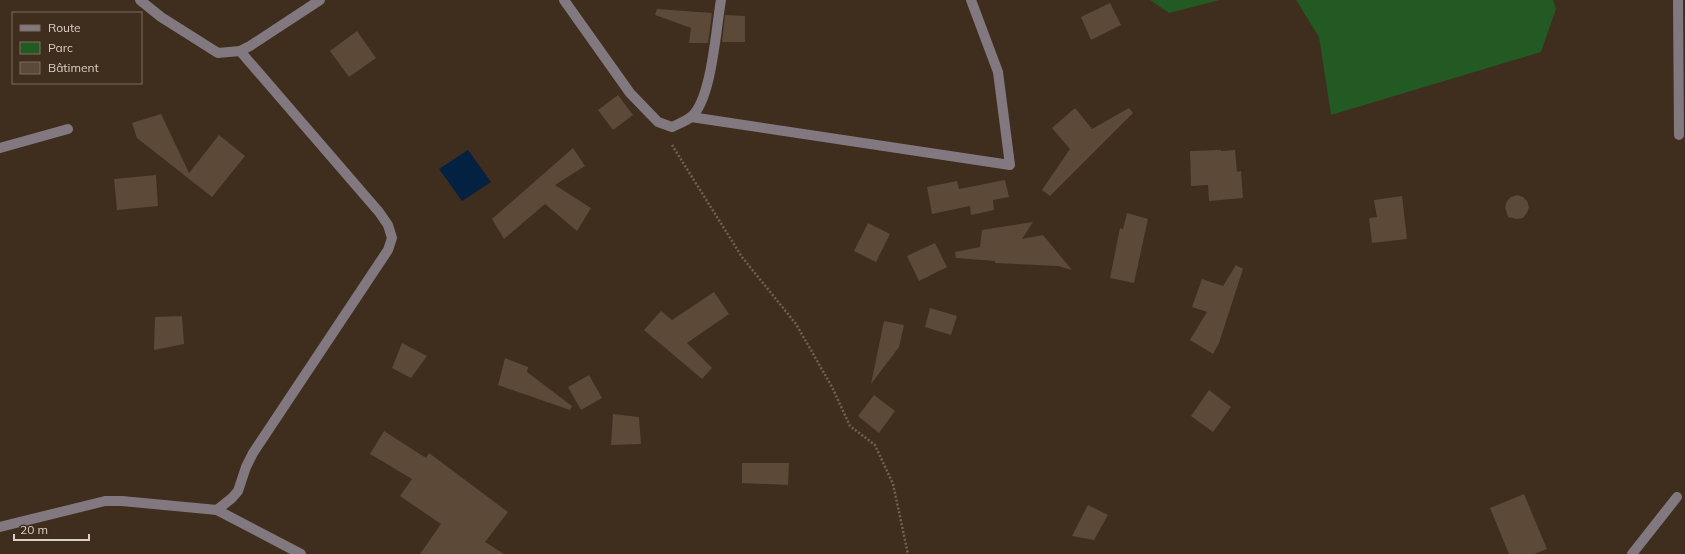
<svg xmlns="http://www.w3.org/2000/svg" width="1685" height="554" viewBox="0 0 1685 554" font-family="Mulish,sans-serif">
<rect width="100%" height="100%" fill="#3f2d1d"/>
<!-- green -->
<g fill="#235923">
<polygon points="1150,0 1220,0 1169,13"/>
<polygon points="1296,0 1553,0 1556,9 1541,52 1331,115 1319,37"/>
</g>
<!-- water -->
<polygon fill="#032140" points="468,150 491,182 462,201 439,169"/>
<!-- building -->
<g fill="#5c4938">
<polygon points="1110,3 1121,25 1091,40 1081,17"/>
<polygon points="657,9 712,13 708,43 689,43 691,28 655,15"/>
<polygon points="725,15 745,16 745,42 722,42"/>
<polygon points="357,31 376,58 349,77 330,51"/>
<polygon points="618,95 633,115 613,130 598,110"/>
<polygon points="1075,108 1092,129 1129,108 1133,113 1050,196 1042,190 1070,149 1052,128"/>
<polygon points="161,114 189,173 219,135 245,156 212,197 137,138 132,123"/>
<polygon points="573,148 585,166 555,185 591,208 577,231 545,204 504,239 492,219"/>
<polygon points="1221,150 1221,151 1235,150 1237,172 1241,171 1243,198 1209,201 1208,185 1191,186 1190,151"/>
<polygon points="156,175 158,206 117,210 114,179"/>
<polygon points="1005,180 1009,197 993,200 994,210 971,215 970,206 932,214 927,187 957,181 959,189"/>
<polygon points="1517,195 1523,197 1527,201 1529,207 1527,213 1523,218 1517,219 1508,217 1505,207 1507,201 1511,197"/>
<polygon points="1402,196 1407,239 1372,243 1369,218 1377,217 1374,200"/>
<polygon points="1127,213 1148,219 1134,283 1110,278 1120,228 1123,229"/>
<polygon points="1033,222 1022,239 1043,235 1072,270 1058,266 995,263 995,261 956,258 955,252 980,247 982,230"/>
<polygon points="868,223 890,234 876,262 854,251"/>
<polygon points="935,243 947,267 919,281 907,256"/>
<polygon points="1236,265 1243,269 1219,343 1213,354 1190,340 1207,312 1192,307 1202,279 1223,286"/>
<polygon points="714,292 729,314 687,343 712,368 702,379 644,330 661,311 672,320"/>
<polygon points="930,308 957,316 951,335 925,327"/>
<polygon points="182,316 184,344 154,350 155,317"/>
<polygon points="884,321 904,325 899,347 871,384"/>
<polygon points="402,343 427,356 411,378 392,368"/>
<polygon points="505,358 528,367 527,372 572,406 570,410 498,385"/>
<polygon points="589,375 602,398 581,410 568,387"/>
<polygon points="1209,390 1231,407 1213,432 1191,416"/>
<polygon points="874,395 895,411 879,433 858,416"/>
<polygon points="613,414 639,417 641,444 611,445"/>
<polygon points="384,431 426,458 429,453 508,512 485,542 504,554 420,554 441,524 400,496 412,479 370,454"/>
<polygon points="742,463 789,463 788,485 742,483"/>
<polygon points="1524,494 1547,549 1534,554 1509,554 1490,508"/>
<polygon points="1088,505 1108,515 1094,540 1072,536"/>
</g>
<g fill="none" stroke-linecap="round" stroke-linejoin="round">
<!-- path -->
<polyline stroke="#716153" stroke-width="2.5" stroke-dasharray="2 2" stroke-linecap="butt" points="672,145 742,257 796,324 832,387 850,426 875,445 893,484 908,554"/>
<!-- minor -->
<g stroke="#827880" stroke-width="10">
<polyline points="140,0 161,17 218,53 240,51 250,46 320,0"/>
<path d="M564,0L630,93L658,122L672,127C678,124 686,121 691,117C712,100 716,27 721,0"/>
<polyline points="1678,0 1679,135"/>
<polyline points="691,117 1010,165 998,72 971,0"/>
<polyline points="0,148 68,129"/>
<polyline points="217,510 301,554"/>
<polyline points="0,527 105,501 122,501 217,510 232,498 238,491 246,467 253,453 388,250 392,238 388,225 379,212 240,51"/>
<polyline points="1632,554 1677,497"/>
</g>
</g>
<!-- legend -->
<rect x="12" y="12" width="130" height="72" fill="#3f2d1d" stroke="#7d6e61"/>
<rect x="20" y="25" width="20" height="6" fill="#827880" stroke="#7d6e61"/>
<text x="48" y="32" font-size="12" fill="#dbd0c6">Route</text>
<rect x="20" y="42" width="20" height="12" fill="#235923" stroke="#7d6e61"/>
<text x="48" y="52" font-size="12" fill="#dbd0c6">Parc</text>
<rect x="20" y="62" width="20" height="12" fill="#5c4938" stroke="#7d6e61"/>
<text x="48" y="72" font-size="12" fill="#dbd0c6">Bâtiment</text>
<!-- scale -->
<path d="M14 534v6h75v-6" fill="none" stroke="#dbd0c6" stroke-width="2"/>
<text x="20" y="534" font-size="12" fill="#dbd0c6" stroke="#3f2d1d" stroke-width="3" paint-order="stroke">20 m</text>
</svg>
